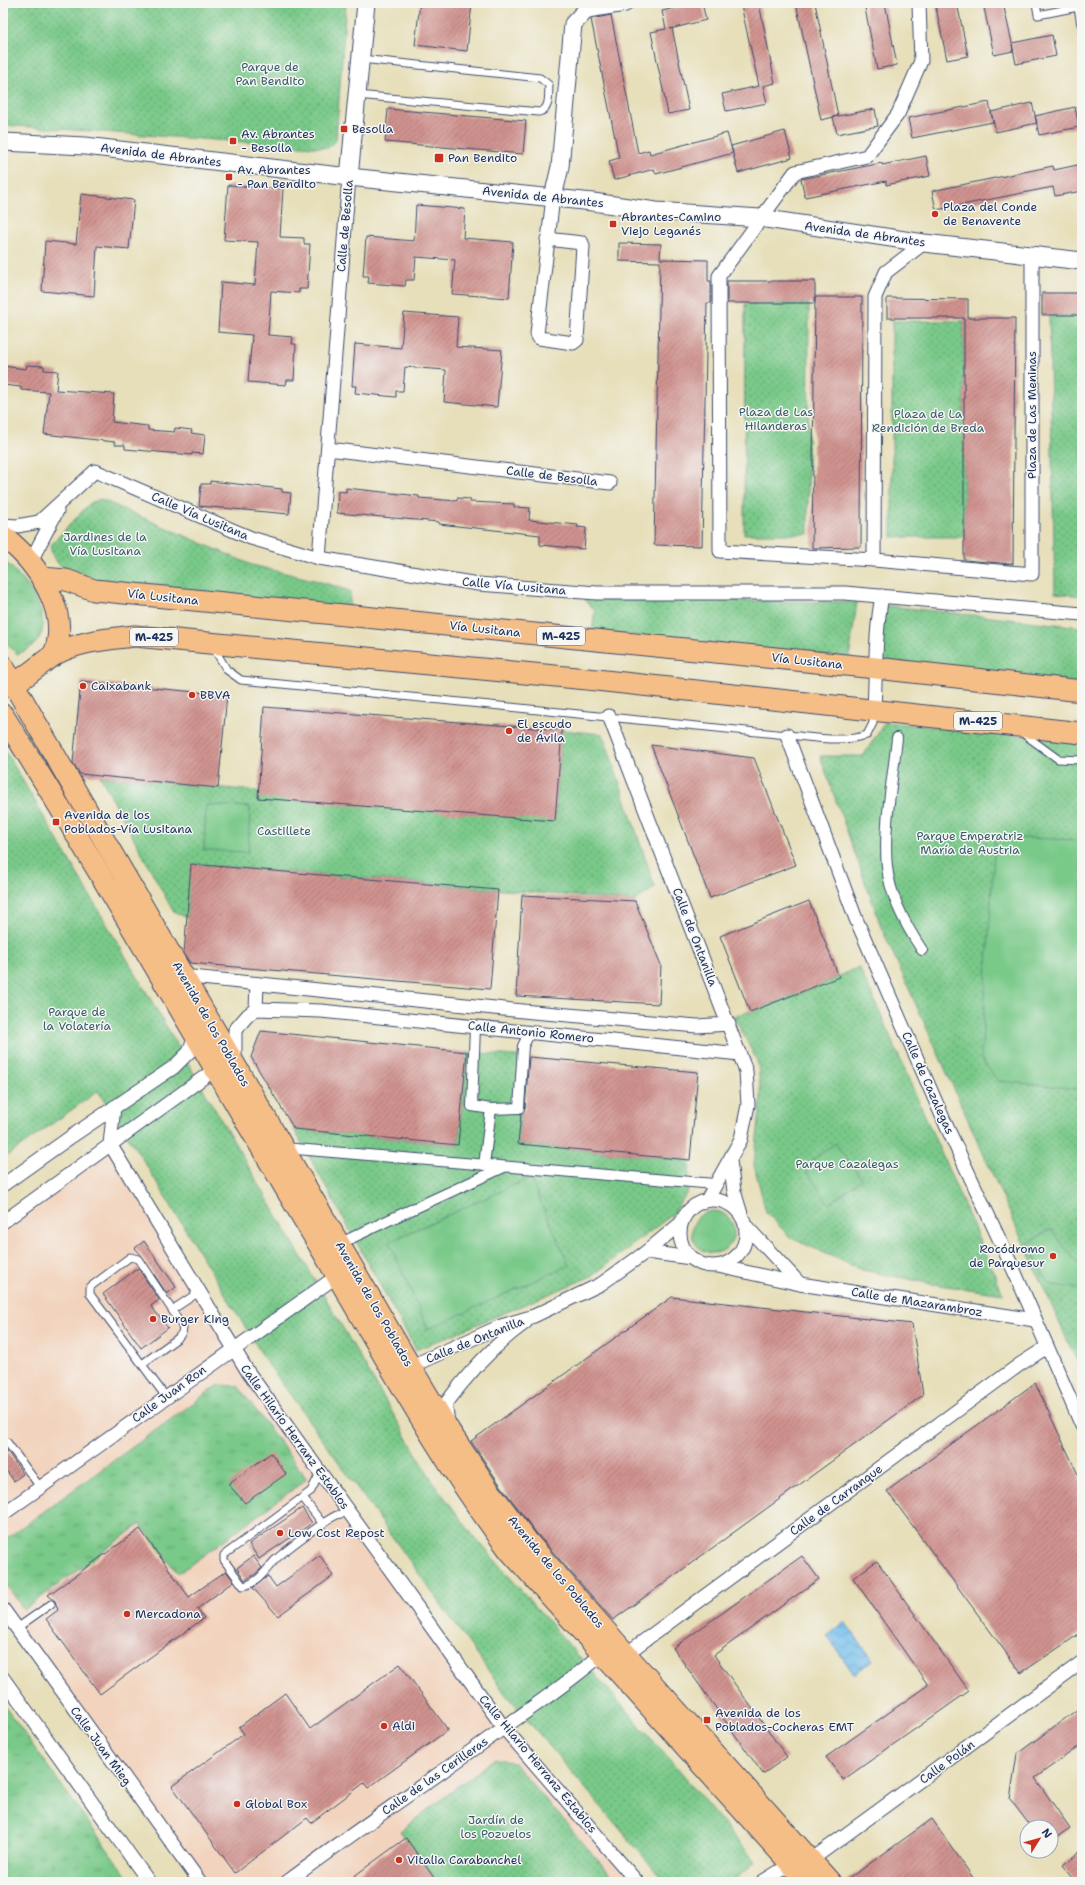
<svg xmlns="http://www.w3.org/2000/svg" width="1085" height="1885" viewBox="0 0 1085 1885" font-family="'Shantell Sans',sans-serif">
<defs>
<pattern id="grass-tufts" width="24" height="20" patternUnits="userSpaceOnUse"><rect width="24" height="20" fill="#79c989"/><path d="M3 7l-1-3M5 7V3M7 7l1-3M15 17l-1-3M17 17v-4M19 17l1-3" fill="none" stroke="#62a473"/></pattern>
<pattern id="park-dots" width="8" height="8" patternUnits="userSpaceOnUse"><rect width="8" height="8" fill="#79c989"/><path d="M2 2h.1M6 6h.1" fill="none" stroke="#62a473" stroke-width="1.8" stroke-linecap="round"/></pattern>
<pattern id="water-waves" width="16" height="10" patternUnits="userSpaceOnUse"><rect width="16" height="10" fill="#73beed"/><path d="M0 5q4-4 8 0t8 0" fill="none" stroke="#5e9bc3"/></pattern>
<pattern id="building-hatch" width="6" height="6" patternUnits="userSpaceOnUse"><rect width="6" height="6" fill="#d0938f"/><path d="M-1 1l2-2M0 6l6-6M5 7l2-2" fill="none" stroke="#a87878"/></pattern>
</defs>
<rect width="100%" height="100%" fill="#f6f6f2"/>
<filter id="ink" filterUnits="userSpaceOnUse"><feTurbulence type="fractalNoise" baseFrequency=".025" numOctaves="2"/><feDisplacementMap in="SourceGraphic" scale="8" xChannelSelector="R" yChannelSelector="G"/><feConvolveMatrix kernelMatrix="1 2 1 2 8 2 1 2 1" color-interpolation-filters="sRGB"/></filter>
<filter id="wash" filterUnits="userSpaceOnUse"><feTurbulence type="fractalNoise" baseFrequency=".012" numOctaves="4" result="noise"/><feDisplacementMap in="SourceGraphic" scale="16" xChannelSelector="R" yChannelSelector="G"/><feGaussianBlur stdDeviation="0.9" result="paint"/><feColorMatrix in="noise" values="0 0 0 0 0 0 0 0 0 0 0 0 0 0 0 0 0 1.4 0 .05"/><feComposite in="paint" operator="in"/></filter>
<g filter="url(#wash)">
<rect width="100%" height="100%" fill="#e7dfba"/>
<!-- built -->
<polygon fill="#f2d4be" points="110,1144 199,1292 487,1705 637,1882 200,1882 3,1609 3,1222"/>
<!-- grass -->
<g fill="url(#grass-tufts)" stroke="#4a7c74">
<path d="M3,560C31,582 69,637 17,654L10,647L3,635Z"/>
<polygon points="218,1385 238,1386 307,1479 178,1574 140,1524 24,1610 3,1580 3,1541"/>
<polygon points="3,1704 131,1882 3,1882"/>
</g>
<!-- park -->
<g fill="url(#park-dots)" stroke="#4a7c74">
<polygon points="3,3 346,3 336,140 328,148 3,125"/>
<polygon points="745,304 809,304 808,534 744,534"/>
<polygon points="1049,315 1082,316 1082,596 1055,593"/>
<rect x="892" y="321" width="72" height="216"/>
<path d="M100,499L252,565L318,581L350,591V610L86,581C72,573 49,564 51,545L89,504Z"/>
<polygon points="584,599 857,602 849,658 592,631 595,610"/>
<polygon points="880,605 1082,627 1082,683 877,661"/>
<polygon points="885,722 1082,742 1082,1373 882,929 820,756 863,756"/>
<polygon points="562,730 603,734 655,887 635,901 192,864 187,918 173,911 100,776 555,820"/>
<polygon points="3,747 433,1482 472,1534 676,1767 755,1861 734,1882 665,1882 506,1695 266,1361 143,1160 98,1091 3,1159"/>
<path d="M859,967L873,997L1003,1294L933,1284L862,1270L791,1238L766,1212L754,1165L761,1101L758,1063L734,1016C775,1005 822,985 859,967Z"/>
<polygon points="467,1052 526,1057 518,1144 690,1160 688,1191 673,1214 592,1276 416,1350 294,1129 458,1145"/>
<polygon points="495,1758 514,1763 617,1882 437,1882 400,1831"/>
</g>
<!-- garden -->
<g fill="#79c989" stroke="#4a7c74">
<polygon points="206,805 250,807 248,852 204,850"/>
<polygon points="995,837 1082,840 1082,1089 998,1081 981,1059"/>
<polygon points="835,1143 862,1179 829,1204 804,1167"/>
<polygon points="530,1178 569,1265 428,1329 389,1242"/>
<circle cx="713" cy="1232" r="21"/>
<polygon points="1051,1229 1082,1269 1082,1289 1048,1284 1028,1243"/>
</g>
<!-- water -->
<polygon fill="url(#water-waves)" stroke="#4776a6" points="845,1622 873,1660 854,1674 827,1636"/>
<g id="blocks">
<!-- building -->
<g fill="url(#building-hatch)">
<polygon points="420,3 472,3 467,51 415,45"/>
<polygon points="695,3 702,3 706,20 670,29 672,28 689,110 668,114 651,32 666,29 662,11"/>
<polygon points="750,3 759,3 775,83 763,86 767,103 726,111 722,94 759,86 741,5"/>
<polygon points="796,3 815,3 838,116 821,120"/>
<polygon points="864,3 885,3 897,65 877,69"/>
<polygon points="935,3 957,3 968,56 947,60"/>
<polygon points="983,3 1003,3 1012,43 1052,35 1056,56 1016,64 1012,44 1013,51 994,55"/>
<polygon points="611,15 638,153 649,150 650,154 727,133 733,153 656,174 654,169 614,180 609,161 619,158 591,19"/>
<polygon points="989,102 993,122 912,138 908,118"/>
<polygon points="1032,103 1037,123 996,132 991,112"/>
<polygon points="1075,107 1079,127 1039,135 1035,116"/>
<polygon points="388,109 526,121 523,154 385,142"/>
<polygon points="875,109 878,126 837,134 833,117"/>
<polygon points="785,131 792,158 738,173 731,146"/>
<polygon points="926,156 930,176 886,185 886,181 805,197 801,179 882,163 882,165"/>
<polygon points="1082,164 1082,191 1055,196 1053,187 936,210 932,191 1053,166 1054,170"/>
<polygon points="228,185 283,189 280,237 304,238 304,244 310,244 307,289 299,289 299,293 271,291 268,335 293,337 292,344 296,344 294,380 287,380 286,385 248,382 252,335 218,332 221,282 255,285 258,242 224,240"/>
<polygon points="81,194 134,200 129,249 97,246 94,296 42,291 45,241 76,244"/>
<polygon points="416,205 465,209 463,238 513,242 509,298 452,294 455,260 416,257 414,280 406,280 405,286 368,283 369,276 363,276 366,237 414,241"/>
<polygon points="619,243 661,244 660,259 708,260 708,281 711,281 711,303 707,303 702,546 654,545 660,262 619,261"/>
<rect x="727" y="281" width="88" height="22"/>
<rect x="1042" y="293" width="40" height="22"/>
<polygon points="815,297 862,297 861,547 812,548"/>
<polygon points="887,298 968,299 968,318 1015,318 1013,564 964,560 964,318 887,318"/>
<polygon points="404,313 458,317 456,347 502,350 497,407 444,402 446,370 405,367 403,391 396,391 396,397 355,393 356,386 352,386 355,344 401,348"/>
<polygon points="27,365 44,366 44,370 58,371 56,390 114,394 112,422 148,426 148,430 174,432 175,428 192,430 191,433 205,435 203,454 192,453 192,455 125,449 125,445 115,445 115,442 44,434 49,392 21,390 21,387 3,385 3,366 26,369"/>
<polygon points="210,481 282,489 282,492 291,493 289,514 199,506 201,484 210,484"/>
<polygon points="346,488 419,496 419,498 457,501 457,498 470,499 470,502 514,504 514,507 530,508 529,520 578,525 577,527 586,528 584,549 540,545 540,535 439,524 439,522 337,513 338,491 346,492"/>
<polygon points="81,681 227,695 218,788 80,774 73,763"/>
<polygon points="264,707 562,730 555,821 258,798"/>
<polygon points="651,745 754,758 796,865 710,898"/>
<polygon points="191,864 498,890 490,989 190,963 184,954"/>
<polygon points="522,895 635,901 661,965 659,1004 516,996"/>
<polygon points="809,901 839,977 750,1012 720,936"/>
<polygon points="261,1031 467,1052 458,1145 294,1129 251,1057"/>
<polygon points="529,1057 698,1072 690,1160 518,1144 521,1114 525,1108"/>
<polygon points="144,1241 176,1287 167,1294 142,1256 135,1248"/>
<polygon points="138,1268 159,1300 151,1306 168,1328 141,1348 103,1294"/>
<polygon points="672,1297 912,1324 923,1395 613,1620 537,1534 499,1483 471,1441"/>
<polygon points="1035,1383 1082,1483 1082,1632 1021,1673 887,1491"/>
<polygon points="3,1445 23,1474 14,1481 3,1466"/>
<polygon points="271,1453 286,1474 245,1503 228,1484"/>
<polygon points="302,1508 312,1523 259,1559 249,1544"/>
<polygon points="140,1529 189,1597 226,1571 234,1581 197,1609 204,1618 100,1694 46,1619 58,1610 55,1601 48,1595"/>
<polygon points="320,1555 333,1576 278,1616 253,1588 268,1576 276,1587"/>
<polygon points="253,1556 262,1568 254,1575 245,1580 237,1568"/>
<polygon points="802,1556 819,1579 714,1655 787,1757 763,1774 673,1648"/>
<polygon points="877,1561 969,1691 843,1780 826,1757 928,1685 853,1578"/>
<polygon points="400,1664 448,1730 368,1788 364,1783 311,1823 307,1818 235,1873 172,1786 244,1734 239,1727 285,1693 310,1729"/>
<polygon points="1082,1706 1082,1744 1035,1778 1070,1828 1051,1841 1051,1827 1031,1827 1010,1799 1017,1754"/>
<polygon points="932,1819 976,1882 844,1882"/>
<polygon points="406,1838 437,1882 346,1882"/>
<polygon points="1082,1850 1082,1882 1076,1882 1063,1865"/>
</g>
</g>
</g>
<g filter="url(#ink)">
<use href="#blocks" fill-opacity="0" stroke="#3a496c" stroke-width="1"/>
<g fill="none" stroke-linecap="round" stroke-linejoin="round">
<defs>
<g id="service">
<polyline points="1036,3 1038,15 1078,7 1082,31"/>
<path d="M357,95L539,112C551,109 548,95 549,85L540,78L361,59"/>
<path d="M213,647L227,670L241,680L787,735C813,737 841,743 867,735L873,723V713"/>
<polyline points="1021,732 1058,759 1082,760"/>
<polyline points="142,1364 178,1338 182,1333 183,1328 172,1310"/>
<polyline points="166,1397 90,1294 90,1287 130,1257 138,1259 172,1310 199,1292"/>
<polyline points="7,1442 40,1487"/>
<path d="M320,1473L311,1491L224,1555V1560L243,1586C258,1584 266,1569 276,1559C286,1550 325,1520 337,1515C340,1514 345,1513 349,1512"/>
<polyline points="303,1498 323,1524"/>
<polyline points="17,1628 51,1604"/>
</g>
<g id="pedestrian">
<path d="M897,738C893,779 883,826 887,867C890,897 906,926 922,950"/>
<polyline points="475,1027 472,1106 491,1109 519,1108 523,1046 530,1032"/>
<polyline points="284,1148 715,1184"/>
<polyline points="484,1165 491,1109"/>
<polyline points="339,1244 389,1220 504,1167"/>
</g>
<g id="minor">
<polyline points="919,3 921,61 898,114 867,156 795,172 719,276 720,551 874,560 1032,574 1032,256"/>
<polyline points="547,239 582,243 583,246 577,340 573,343 539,338 537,334 553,197"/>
<polyline points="328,449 610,483"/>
<polyline points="3,525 17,526 39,522 95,471 251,538 319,558 478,584 597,593 845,593 1082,614"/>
<polyline points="319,558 349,177"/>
<polyline points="874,560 875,297 886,272 924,243"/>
<polyline points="32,565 35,553 57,511"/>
<path d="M874,709C876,671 875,633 882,596"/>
<polyline points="609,716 746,1071 748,1105 741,1139 707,1200"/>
<polyline points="787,735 856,919 946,1125 1016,1275 1082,1426"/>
<polyline points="182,976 533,1012 697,1026 729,1024"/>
<polyline points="256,1009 257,984"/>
<polyline points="235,1062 235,1030 248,1015 256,1009 321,1011 740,1054"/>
<polyline points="114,1107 110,1144 248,1372 504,1728 637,1882"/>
<polyline points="730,1161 734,1191 741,1214"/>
<polyline points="3,1185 72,1136 174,1067 189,1052 195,1037"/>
<circle cx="713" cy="1233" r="33"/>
<polyline points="3,1222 214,1070 216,1062"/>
<polyline points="746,1226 800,1284"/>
<polyline points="646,1252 691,1258"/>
<polyline points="718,1266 800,1284 1035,1320"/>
<polyline points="405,1369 501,1326 534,1316 601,1284 646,1252 681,1223"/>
<path d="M448,1421L445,1405C468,1373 494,1345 526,1322"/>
<polyline points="3,1514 337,1276"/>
<polyline points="3,1609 200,1882"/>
<polyline points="626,1654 1019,1365 1047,1347"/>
<polyline points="3,1678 149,1882"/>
<path d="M287,1882C360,1827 436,1777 509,1724C541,1701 572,1680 601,1655"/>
<polyline points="762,1882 791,1864 811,1860 1082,1662"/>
</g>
<g id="tertiary">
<polyline points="3,142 85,146 349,177 593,202 656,211 760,218 924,243 1082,261"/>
<polyline points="349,177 366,3"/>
<polyline points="553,197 560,167 573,24 587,9 625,3"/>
</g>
<g id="primary">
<path d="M3,536C36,561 73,613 53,656"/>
<polyline points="42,578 66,580 94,590 876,668 1082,691"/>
<polyline points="3,666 410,1366 450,1432 489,1490 528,1542 626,1654 830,1882"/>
<path d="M3,686C23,682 36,667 52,656C77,641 107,639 135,636L587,679L1082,733"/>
<path d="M3,715C117,897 222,1083 332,1267C389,1363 441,1460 509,1550L807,1882"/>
</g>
</defs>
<!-- service casing -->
<use href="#service" stroke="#3a496c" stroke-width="9"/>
<!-- pedestrian casing -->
<use href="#pedestrian" stroke="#3a496c" stroke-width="12"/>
<!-- minor casing -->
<use href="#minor" stroke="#3a496c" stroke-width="15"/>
<!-- tertiary casing -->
<use href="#tertiary" stroke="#3a496c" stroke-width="19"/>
<!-- primary casing -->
<use href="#primary" stroke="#3a496c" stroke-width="23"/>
<!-- service -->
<use href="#service" stroke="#fff" stroke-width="7"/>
<!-- pedestrian -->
<use href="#pedestrian" stroke="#fff" stroke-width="10"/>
<!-- minor -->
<use href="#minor" stroke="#fff" stroke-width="13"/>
<!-- tertiary -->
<use href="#tertiary" stroke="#fff" stroke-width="17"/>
<!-- primary -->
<use href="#primary" stroke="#f6be87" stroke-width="21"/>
</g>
</g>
<!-- markers -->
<g fill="#c8321e" stroke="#f6f6f2" stroke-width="1.5">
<rect x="340" y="125" width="8" height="8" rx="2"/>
<rect x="229" y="137" width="8" height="8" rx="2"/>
<rect x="434" y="153" width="10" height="10" rx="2"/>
<rect x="225" y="173" width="8" height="8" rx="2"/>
<circle cx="935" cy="214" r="4"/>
<rect x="609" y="220" width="8" height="8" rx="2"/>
<circle cx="83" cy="686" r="4"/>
<circle cx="192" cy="695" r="4"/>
<circle cx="509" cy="731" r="4"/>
<rect x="52" y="818" width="8" height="8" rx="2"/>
<circle cx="1053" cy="1256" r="4"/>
<circle cx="153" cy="1319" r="4"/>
<circle cx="280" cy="1533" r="4"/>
<circle cx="127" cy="1614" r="4"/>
<rect x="703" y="1716" width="8" height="8" rx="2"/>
<circle cx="384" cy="1726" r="4"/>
<circle cx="237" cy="1804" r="4"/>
<circle cx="399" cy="1860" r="4"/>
</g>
<g text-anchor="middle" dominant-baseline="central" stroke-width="3" stroke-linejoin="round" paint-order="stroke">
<!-- shield labels -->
<g fill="#f6f6f2" stroke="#5d6b8a" stroke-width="1">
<rect x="537" y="627" width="48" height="18" rx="3"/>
<rect x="130" y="628" width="48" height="18" rx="3"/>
<rect x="954" y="712" width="48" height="18" rx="3"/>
</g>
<g font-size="11" font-weight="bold" fill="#1b2f5e">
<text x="561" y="636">M-425</text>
<text x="154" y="637">M-425</text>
<text x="978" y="721">M-425</text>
</g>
<!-- park labels -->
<g font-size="12" fill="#375d6b" stroke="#f6f6f2">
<text x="270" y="67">Parque de<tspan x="270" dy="14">Pan Bendito</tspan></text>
<text x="776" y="412">Plaza de Las<tspan x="776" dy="14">Hilanderas</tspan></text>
<text x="928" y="414">Plaza de La<tspan x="928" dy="14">Rendición de Breda</tspan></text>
<text x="105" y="537">Jardines de la<tspan x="105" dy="14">Vía Lusitana</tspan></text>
<text x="284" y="831">Castillete</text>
<text x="970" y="836">Parque Emperatriz<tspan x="970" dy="14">María de Austria</tspan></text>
<text x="77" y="1012">Parque de<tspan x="77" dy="14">la Volatería</tspan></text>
<text x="847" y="1164">Parque Cazalegas</text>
<text x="496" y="1820">Jardín de<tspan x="496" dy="14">los Pozuelos</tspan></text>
</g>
<!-- poi labels -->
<g font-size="12" fill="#1b2f5e" stroke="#f6f6f2" text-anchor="start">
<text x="352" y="129">Besolla</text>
<text x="241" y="134">Av. Abrantes<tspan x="241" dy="14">- Besolla</tspan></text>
<text x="448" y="158">Pan Bendito</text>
<text x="237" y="170">Av. Abrantes<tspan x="237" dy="14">- Pan Bendito</tspan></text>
<text x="943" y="207">Plaza del Conde<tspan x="943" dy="14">de Benavente</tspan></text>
<text x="621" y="217">Abrantes-Camino<tspan x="621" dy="14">Viejo Leganés</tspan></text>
<text x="91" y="686">Caixabank</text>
<text x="200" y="695">BBVA</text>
<text x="517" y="724">El escudo<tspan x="517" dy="14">de Ávila</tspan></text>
<text x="64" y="815">Avenida de los<tspan x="64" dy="14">Poblados-Vía Lusitana</tspan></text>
<text x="1045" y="1249" text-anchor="end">Rocódromo<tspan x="1045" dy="14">de Parquesur</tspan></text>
<text x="161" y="1319">Burger King</text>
<text x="288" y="1533">Low Cost Repost</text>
<text x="135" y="1614">Mercadona</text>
<text x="715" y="1713">Avenida de los<tspan x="715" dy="14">Poblados-Cocheras EMT</tspan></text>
<text x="392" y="1726">Aldi</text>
<text x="245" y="1804">Global Box</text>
<text x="407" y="1860">Vitalia Carabanchel</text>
</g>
<!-- street labels -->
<g font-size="12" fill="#1b2f5e" stroke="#f6f6f2">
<text transform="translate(161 155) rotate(7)">Avenida de Abrantes</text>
<text transform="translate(543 197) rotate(6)">Avenida de Abrantes</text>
<text transform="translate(345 226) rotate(-85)">Calle de Besolla</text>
<text transform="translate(865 234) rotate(8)">Avenida de Abrantes</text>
<text transform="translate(1032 415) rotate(-90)">Plaza de Las Meninas</text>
<text transform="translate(552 476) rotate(7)">Calle de Besolla</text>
<text transform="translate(200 516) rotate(23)">Calle Vía Lusitana</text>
<text transform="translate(514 586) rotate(5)">Calle Vía Lusitana</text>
<text transform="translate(163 597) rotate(6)">Vía Lusitana</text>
<text transform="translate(485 629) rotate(6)">Vía Lusitana</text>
<text transform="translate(807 661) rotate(6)">Vía Lusitana</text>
<text transform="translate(695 937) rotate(69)">Calle de Ontanilla</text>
<text transform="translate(211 1024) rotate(60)">Avenida de los Poblados</text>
<text transform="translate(531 1032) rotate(6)">Calle Antonio Romero</text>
<text transform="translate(928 1083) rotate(66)">Calle de Cazalegas</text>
<text transform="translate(917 1302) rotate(9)">Calle de Mazarambroz</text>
<text transform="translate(374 1304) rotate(60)">Avenida de los Poblados</text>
<text transform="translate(475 1340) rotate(-22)">Calle de Ontanilla</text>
<text transform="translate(169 1394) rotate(-36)">Calle Juan Ron</text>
<text transform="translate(295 1437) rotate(54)">Calle Hilario Herranz Establos</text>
<text transform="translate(836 1500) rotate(-36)">Calle de Carranque</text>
<text transform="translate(556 1572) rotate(50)">Avenida de los Poblados</text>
<text transform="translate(101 1746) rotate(54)">Calle Juan Mieg</text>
<text transform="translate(947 1762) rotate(-36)">Calle Polán</text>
<text transform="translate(538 1764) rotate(50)">Calle Hilario Herranz Establos</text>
<text transform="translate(435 1776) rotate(-35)">Calle de las Cerilleras</text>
</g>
</g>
<!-- margin -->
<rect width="1085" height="1885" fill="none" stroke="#f6f6f2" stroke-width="16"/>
<!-- north arrow -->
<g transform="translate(1039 1839) rotate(53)"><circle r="19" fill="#f6f6f2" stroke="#9ea6b7"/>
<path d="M0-3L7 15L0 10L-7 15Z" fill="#c8321e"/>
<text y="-6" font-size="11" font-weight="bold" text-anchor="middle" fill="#1b2f5e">N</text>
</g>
</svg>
